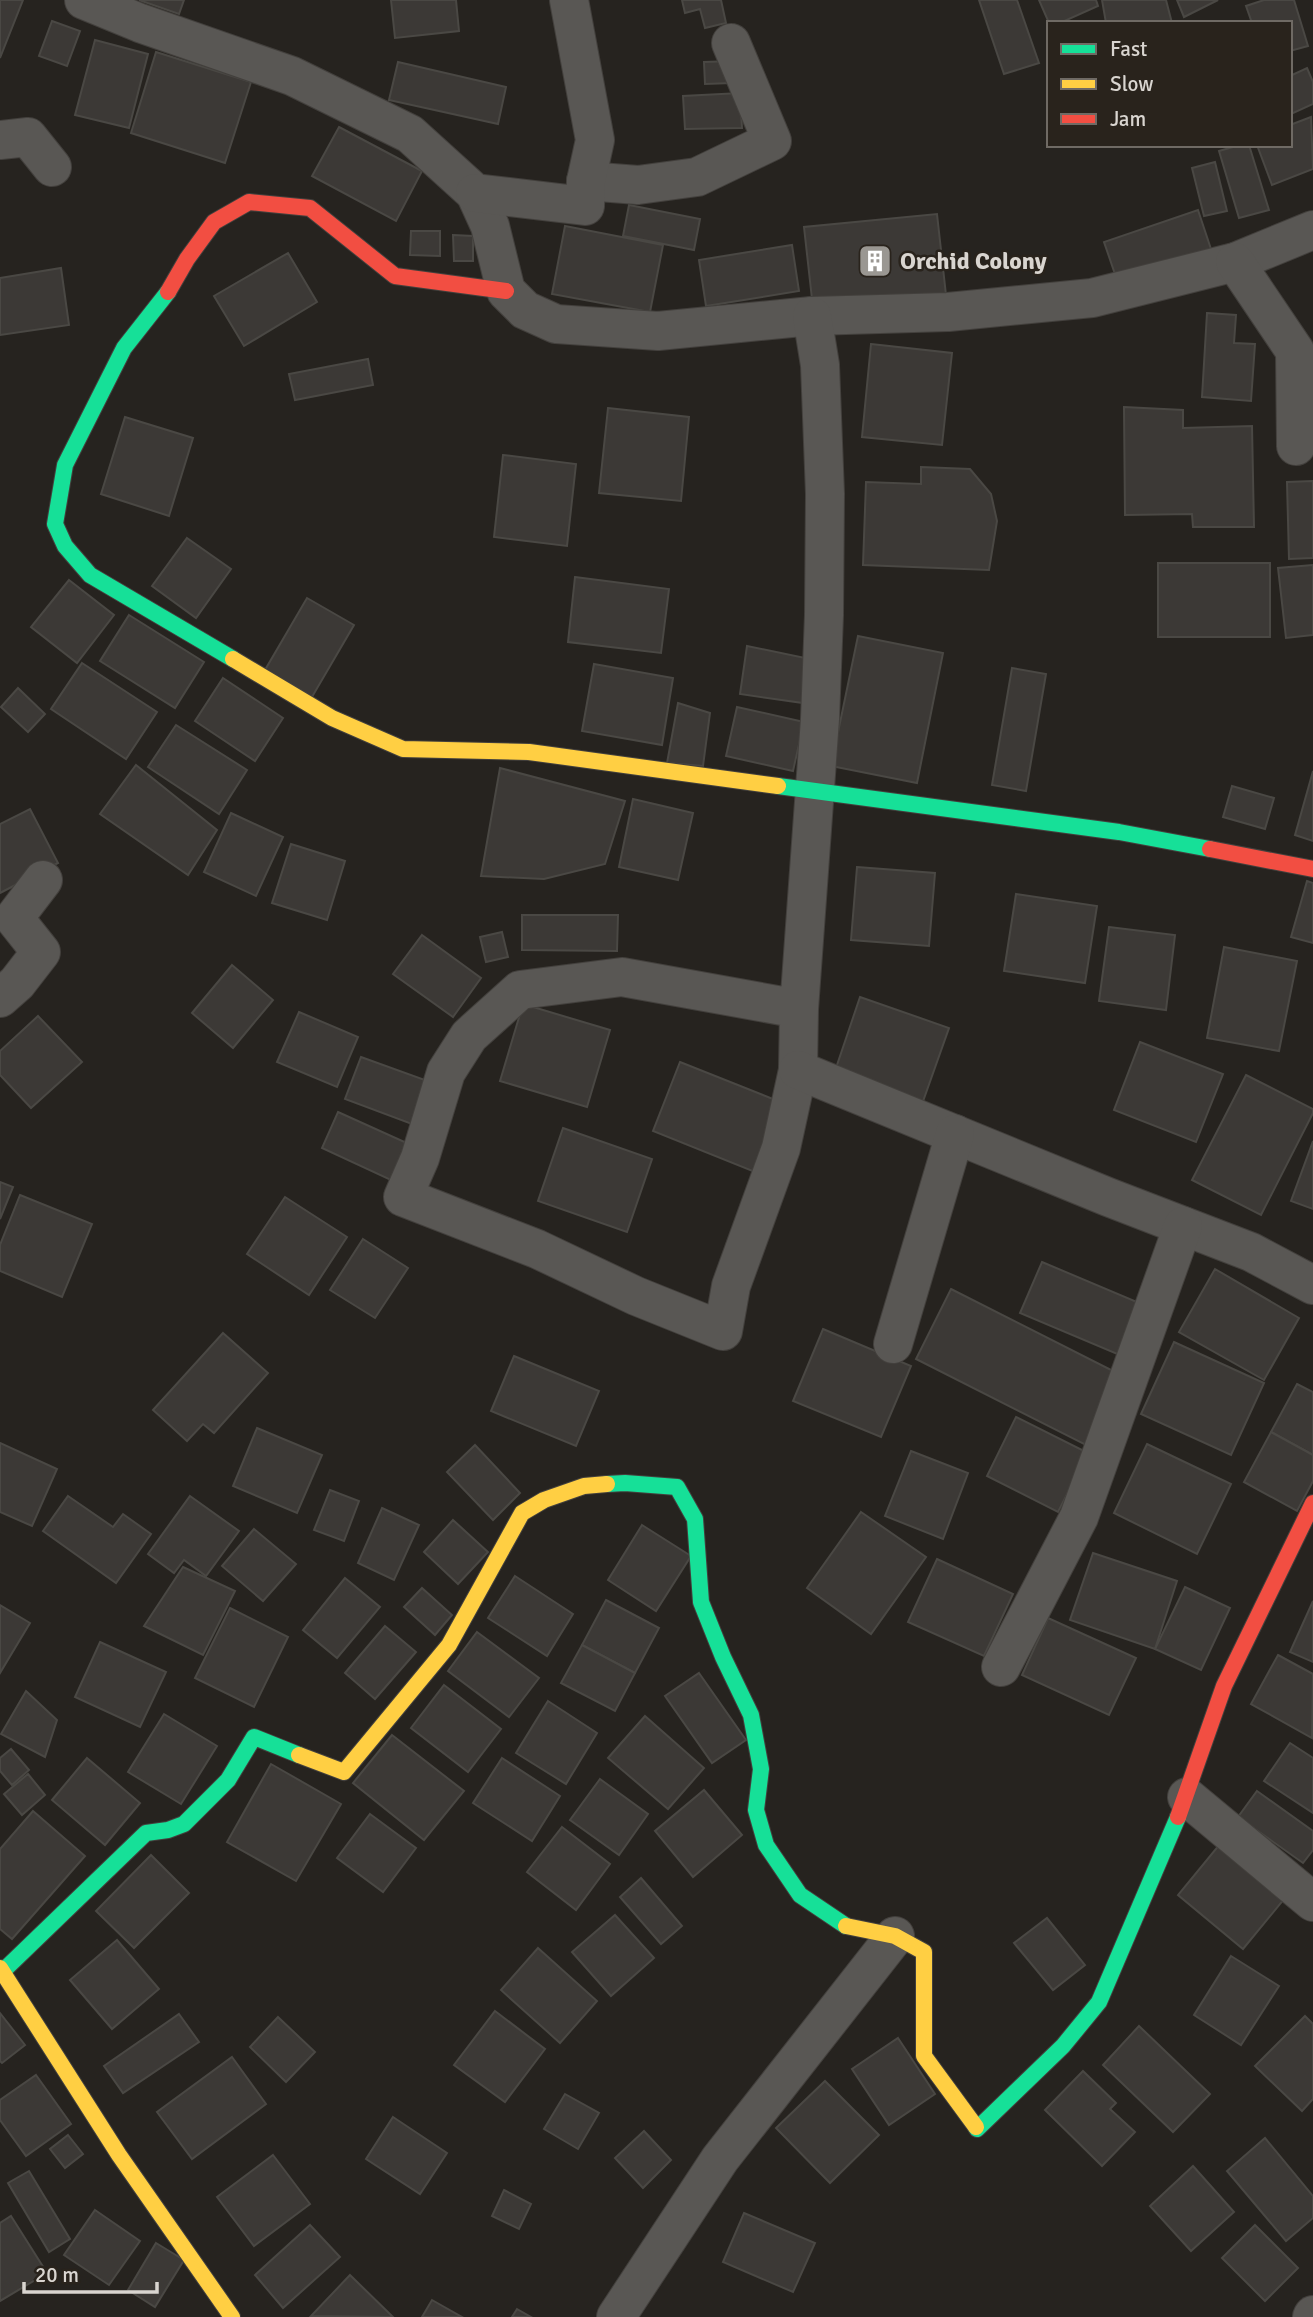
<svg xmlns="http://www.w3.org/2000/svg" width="1313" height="2317" viewBox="0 0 1313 2317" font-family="Signika,sans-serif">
<rect width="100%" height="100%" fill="#26231f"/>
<!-- building -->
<g fill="#3c3936" stroke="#4a4844" stroke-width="2">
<polygon points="0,0 23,0 0,58"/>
<polygon points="139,0 184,0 179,14"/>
<polygon points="391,0 456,0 459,31 395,38"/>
<polygon points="682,0 721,0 726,23 705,28 700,9 685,13"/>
<polygon points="979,0 1017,0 1039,63 1004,74"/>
<polygon points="1039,0 1096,0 1098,6 1060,23 1049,23"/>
<polygon points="1102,0 1166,0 1172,23 1106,23"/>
<polygon points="1177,0 1218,0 1184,17"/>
<polygon points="1264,0 1294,0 1308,46 1290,51 1290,23 1252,23 1246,6"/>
<polygon points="52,21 80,31 67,66 39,56"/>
<polygon points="95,40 148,54 129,128 75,115"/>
<polygon points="156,52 251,82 225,163 131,133"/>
<polygon points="732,61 732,83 705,84 704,62"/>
<polygon points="398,62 506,87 498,124 389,100"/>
<polygon points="1307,68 1313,82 1313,104 1291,114 1290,76"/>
<polygon points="740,93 742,128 685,129 683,96"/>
<polygon points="1311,117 1313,169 1272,185 1257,145 1290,145 1290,125"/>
<polygon points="339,127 422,171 396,221 312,176"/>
<polygon points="1240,145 1249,145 1269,210 1239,218 1219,151"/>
<polygon points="1215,162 1227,211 1204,216 1192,168"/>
<polygon points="629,205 700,219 694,250 623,236"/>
<polygon points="1198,210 1211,249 1117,280 1104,242"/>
<polygon points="937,214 946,295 813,308 804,227"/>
<polygon points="565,226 663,245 650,312 552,294"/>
<polygon points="411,231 440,231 440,256 410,255"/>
<polygon points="453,235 473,236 473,261 454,261"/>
<polygon points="792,245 799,291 706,306 699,260"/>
<polygon points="288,253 317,302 244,346 214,296"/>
<polygon points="61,268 69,325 0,335 0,278"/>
<polygon points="1207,313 1236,315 1234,343 1255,344 1251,401 1202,397"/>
<polygon points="871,344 952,353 942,445 862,437"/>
<polygon points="368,359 373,385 295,400 289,374"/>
<polygon points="1124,407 1183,410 1183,428 1252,426 1254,527 1193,527 1192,514 1125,515"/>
<polygon points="608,408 689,417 681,501 599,493"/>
<polygon points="125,417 193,438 169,516 101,494"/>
<polygon points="503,455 576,464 567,546 494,537"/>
<polygon points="921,467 970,469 991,494 997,521 989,570 863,565 866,482 921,484"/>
<polygon points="1313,481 1313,558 1289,559 1287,482"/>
<polygon points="187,538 231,569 196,618 152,586"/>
<rect x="1158" y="563" width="112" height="74"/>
<polygon points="1313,565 1313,635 1286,638 1278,568"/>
<polygon points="575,577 669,589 661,653 568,642"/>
<polygon points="69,580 114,615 77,663 31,627"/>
<polygon points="307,598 354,625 312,697 265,670"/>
<polygon points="129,615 204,662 175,708 100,661"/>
<polygon points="858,636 943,653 917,783 831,766"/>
<polygon points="747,646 810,659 810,704 740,694"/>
<polygon points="82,663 157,712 126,759 51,709"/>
<polygon points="594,664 673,678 662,745 582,731"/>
<polygon points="1012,668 1046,674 1026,791 992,785"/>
<polygon points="223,678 283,718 255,761 195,721"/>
<polygon points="18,688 45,714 28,732 1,707"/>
<polygon points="678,703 710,713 703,766 667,763"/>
<polygon points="737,707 804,722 793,771 726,756"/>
<polygon points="176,725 247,770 219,814 148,767"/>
<polygon points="136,765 217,830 188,875 100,814"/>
<polygon points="500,768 625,801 605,864 544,879 481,876"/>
<polygon points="1313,771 1313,841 1295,835"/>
<polygon points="1232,786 1274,798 1265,829 1223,817"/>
<polygon points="633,799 693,813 678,880 619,867"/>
<polygon points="30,809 58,863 0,893 0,824"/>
<polygon points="231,813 283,837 256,896 204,872"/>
<polygon points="291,844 345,861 327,920 272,903"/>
<polygon points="857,867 935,873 929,946 851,940"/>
<polygon points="1307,881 1313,883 1313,943 1291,937"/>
<polygon points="1016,894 1097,906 1085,983 1004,971"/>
<polygon points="522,915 618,915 617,951 522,950"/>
<polygon points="1109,927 1175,935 1166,1010 1099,1001"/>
<polygon points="502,932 508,957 486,962 480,937"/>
<polygon points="422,935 481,978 453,1017 393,974"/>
<polygon points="1224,947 1297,961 1279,1051 1207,1038"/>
<polygon points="232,965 273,1000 233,1048 192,1013"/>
<polygon points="860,997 949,1028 921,1107 833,1077"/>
<polygon points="523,1004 610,1030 587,1107 500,1081"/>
<polygon points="299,1012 358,1037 337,1087 277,1062"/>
<polygon points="38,1016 82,1062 31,1108 0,1075 0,1051"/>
<polygon points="1140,1042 1223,1074 1196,1142 1114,1110"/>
<polygon points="361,1057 436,1084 420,1127 345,1099"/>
<polygon points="680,1062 783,1103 755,1172 653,1131"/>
<polygon points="1246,1075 1313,1109 1313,1113 1261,1215 1192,1180"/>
<polygon points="338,1112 409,1144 393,1181 322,1148"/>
<polygon points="563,1128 652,1159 627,1232 538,1201"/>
<polygon points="1313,1141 1313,1209 1291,1201"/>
<polygon points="0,1182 13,1187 0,1219"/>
<polygon points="20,1195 92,1224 62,1297 0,1271 0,1245"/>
<polygon points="285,1197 347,1237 309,1295 247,1254"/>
<polygon points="363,1239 408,1268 375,1318 330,1290"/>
<polygon points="1042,1262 1144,1305 1122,1356 1020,1313"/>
<polygon points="1215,1269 1299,1318 1264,1380 1179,1332"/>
<polygon points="951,1289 1123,1376 1088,1446 916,1359"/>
<polygon points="823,1329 911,1366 881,1437 793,1401"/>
<polygon points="223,1333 268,1373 214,1433 203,1424 187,1441 153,1410"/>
<polygon points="1174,1342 1264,1383 1231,1455 1141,1414"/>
<polygon points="514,1356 599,1391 576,1446 491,1411"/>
<polygon points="1297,1384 1313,1392 1313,1455 1271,1432"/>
<polygon points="1016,1417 1088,1453 1058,1512 987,1476"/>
<polygon points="257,1428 322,1455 297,1513 233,1486"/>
<polygon points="1271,1432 1313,1455 1313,1481 1297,1511 1244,1482"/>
<polygon points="0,1443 57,1469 32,1526 0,1512"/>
<polygon points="1147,1444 1231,1484 1197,1554 1114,1513"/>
<polygon points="475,1445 520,1493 493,1520 447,1472"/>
<polygon points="911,1451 968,1473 943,1539 885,1516"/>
<polygon points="330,1490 359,1501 344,1541 314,1530"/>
<polygon points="68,1496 113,1527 123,1514 151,1534 116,1583 43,1531"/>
<polygon points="190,1496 239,1531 206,1576 184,1560 174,1573 148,1554"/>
<polygon points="382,1508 419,1525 394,1580 358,1563"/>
<polygon points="861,1512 926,1557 871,1634 807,1588"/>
<polygon points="453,1520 488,1552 458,1584 424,1552"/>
<polygon points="642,1525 691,1556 656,1611 608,1580"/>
<polygon points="254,1529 296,1564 263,1601 222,1566"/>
<polygon points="1093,1553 1177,1581 1155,1649 1070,1620"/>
<polygon points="937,1559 1013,1594 984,1656 908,1622"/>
<polygon points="183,1567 235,1591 203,1655 144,1626"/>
<polygon points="515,1576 573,1614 547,1656 488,1618"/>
<polygon points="345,1578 380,1607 337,1658 303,1630"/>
<polygon points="1185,1587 1230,1608 1201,1670 1155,1649"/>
<polygon points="422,1588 452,1615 435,1635 404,1607"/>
<polygon points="606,1600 659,1628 635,1673 582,1645"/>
<polygon points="1313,1601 1313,1662 1290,1652"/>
<polygon points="0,1605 30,1623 0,1673"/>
<polygon points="230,1608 288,1637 254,1707 195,1678"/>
<polygon points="1048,1618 1136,1658 1109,1715 1022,1675"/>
<polygon points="385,1626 416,1652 375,1699 345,1673"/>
<polygon points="477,1632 539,1678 509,1717 448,1671"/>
<polygon points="100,1642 166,1672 140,1727 75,1697"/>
<polygon points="582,1645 635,1673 615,1711 561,1683"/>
<polygon points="1278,1655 1313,1674 1312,1738 1251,1704"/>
<polygon points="699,1673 746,1740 712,1763 665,1696"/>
<polygon points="444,1685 501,1729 468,1772 411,1728"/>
<polygon points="26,1691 57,1720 45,1757 1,1734"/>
<polygon points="548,1701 597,1733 566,1784 516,1753"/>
<polygon points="164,1714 217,1746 181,1804 128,1772"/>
<polygon points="645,1716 704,1768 668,1809 608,1758"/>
<polygon points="392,1735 464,1791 424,1840 353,1783"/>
<polygon points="1290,1743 1313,1758 1313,1813 1264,1781"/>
<polygon points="11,1749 29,1770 12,1785 0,1771 0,1758"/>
<polygon points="87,1758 140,1803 105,1845 52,1800"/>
<polygon points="502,1758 560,1796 532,1841 473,1803"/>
<polygon points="271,1764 341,1804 296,1881 227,1842"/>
<polygon points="28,1774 45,1795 22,1815 4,1794"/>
<polygon points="600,1779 648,1814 619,1855 570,1820"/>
<polygon points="704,1790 742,1835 693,1877 655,1831"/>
<polygon points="1257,1791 1313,1831 1313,1850 1303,1863 1238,1817"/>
<polygon points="33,1811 85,1856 12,1939 0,1929 0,1849"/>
<polygon points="370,1814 416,1848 383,1892 337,1858"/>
<polygon points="562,1827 610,1864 576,1910 527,1872"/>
<polygon points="1220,1844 1285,1898 1243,1949 1178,1895"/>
<polygon points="151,1855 189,1893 134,1948 96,1911"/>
<polygon points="641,1878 682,1926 661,1944 620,1897"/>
<polygon points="615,1915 654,1958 611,1996 572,1952"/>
<polygon points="1047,1918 1085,1965 1053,1990 1014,1943"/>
<polygon points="117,1940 159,1989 112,2029 70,1980"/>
<polygon points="538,1948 597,2001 560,2043 501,1990"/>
<polygon points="1231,1956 1279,1986 1241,2045 1194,2015"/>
<polygon points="495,2011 545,2049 505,2102 454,2065"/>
<polygon points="0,2013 25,2045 2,2063 0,2061"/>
<polygon points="179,2014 199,2042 123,2093 104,2066"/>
<polygon points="1305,2016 1313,2024 1313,2099 1302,2111 1255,2066"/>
<polygon points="278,2017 315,2052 286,2082 250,2047"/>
<polygon points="1139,2026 1210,2094 1173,2132 1103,2065"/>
<polygon points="898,2038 935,2094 889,2125 852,2069"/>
<polygon points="232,2057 266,2104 192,2159 157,2112"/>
<polygon points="1083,2071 1116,2103 1110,2109 1135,2132 1102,2166 1045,2110"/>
<polygon points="36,2075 71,2124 26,2156 0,2120 0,2100"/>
<polygon points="825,2081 879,2135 830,2183 776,2128"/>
<polygon points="565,2094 599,2113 578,2149 544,2129"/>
<polygon points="393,2117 447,2153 420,2194 366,2159"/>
<polygon points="644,2131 671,2160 643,2188 615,2158"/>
<polygon points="68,2135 83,2154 65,2168 50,2149"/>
<polygon points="1265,2138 1313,2196 1313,2218 1286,2241 1227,2171"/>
<polygon points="273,2155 310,2204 254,2246 217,2197"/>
<polygon points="1193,2166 1234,2212 1191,2251 1150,2206"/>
<polygon points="29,2171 70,2239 49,2252 8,2183"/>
<polygon points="504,2190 531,2204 519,2229 492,2216"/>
<polygon points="95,2210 140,2241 109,2285 64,2255"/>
<polygon points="744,2213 815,2243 793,2292 723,2262"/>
<polygon points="11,2216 47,2273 0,2301 0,2223"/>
<polygon points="310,2225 340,2257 283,2308 255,2275"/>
<polygon points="1255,2225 1298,2268 1265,2301 1222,2258"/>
<polygon points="156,2243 184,2260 155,2307 128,2290"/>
<polygon points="350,2275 393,2317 311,2316"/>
<polygon points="432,2300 462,2317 422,2317"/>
<polygon points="517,2309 531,2317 512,2317"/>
</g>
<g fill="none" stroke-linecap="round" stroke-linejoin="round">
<defs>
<g id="street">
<polyline points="84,0 140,23 292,76 410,134 475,193 490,226 506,291 525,310 556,324 658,331 812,316 948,312 1092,298 1235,262 1313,230"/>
<polyline points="0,140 28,137 52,167"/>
<polyline points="586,181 638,185 697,177 772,141 731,43"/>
<polyline points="475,193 585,206 586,181 595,140 569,0"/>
<polyline points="1235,262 1295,351 1296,446"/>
<polyline points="0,998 17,983 41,952 14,918 43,880"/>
<polyline points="799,1009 622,977 520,990 469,1036 446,1072 420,1158 403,1197 537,1249 636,1296 723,1331 731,1286 781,1148 798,1070 799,1009 820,719 824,615 825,494 820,365 812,316"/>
<polyline points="798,1070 1108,1197 1251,1252 1313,1285"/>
<polyline points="893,1344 955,1134"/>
<polyline points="1001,1667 1079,1517 1183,1226"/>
<polyline points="1187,1797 1313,1902"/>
<polyline points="616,2317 720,2159 895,1936"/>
<polyline points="1312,2317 1313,2315"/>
</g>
<g id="fast">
<polyline points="168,292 124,348 65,465 55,524 65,546 90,575 233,659"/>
<polyline points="778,786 1119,832 1210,849"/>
<polyline points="607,1484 625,1483 677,1487 695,1519 701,1602 723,1657 751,1715 761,1769 756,1810 766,1845 800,1895 846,1926"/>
<polyline points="2,1972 146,1833 168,1830 184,1824 228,1780 254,1737 299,1755"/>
<polyline points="976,2127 977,2129 1063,2046 1099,2002 1178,1817"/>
</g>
<g id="slow">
<polyline points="233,659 332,718 403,749 529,752 778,786"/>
<polyline points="299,1755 344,1772 449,1645 522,1513 544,1500 584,1486 607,1484"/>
<polyline points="846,1926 895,1936 924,1952 924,2056 976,2127"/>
<polyline points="0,1968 119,2155 232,2317"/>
</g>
<g id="jam">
<polyline points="168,292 187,259 214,222 249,202 310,208 395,276 506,291"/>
<polyline points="1210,849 1313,869"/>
<polyline points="1178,1817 1224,1686 1313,1503"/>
</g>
</defs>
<!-- street casing -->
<use href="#street" stroke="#43403d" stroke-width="40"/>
<!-- fast casing -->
<use href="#fast" stroke="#43403d" stroke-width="18"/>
<!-- slow casing -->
<use href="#slow" stroke="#43403d" stroke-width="18"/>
<!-- jam casing -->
<use href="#jam" stroke="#43403d" stroke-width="18"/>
<!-- street -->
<use href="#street" stroke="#595754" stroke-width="38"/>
<!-- fast -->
<use href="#fast" stroke="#16e098" stroke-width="16"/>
<!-- slow -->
<use href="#slow" stroke="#ffcf43" stroke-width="16"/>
<!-- jam -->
<use href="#jam" stroke="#f24e42" stroke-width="16"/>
</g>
<!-- icons -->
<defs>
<symbol id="building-square" viewBox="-11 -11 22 22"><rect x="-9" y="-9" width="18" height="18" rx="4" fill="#9a9792" stroke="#29231c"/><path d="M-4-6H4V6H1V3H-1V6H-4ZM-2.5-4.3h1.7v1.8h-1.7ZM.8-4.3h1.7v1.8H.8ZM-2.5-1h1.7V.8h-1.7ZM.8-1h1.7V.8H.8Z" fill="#fff"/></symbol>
</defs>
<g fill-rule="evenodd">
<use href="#building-square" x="856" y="242" width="38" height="38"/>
</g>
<g text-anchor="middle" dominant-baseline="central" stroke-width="5" stroke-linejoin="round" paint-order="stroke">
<!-- poi labels -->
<g font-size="24" font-weight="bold" fill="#d9d5d0" stroke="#29231c" text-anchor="start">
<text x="900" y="261">Orchid Colony</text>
</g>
</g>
<!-- legend -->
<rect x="1047" y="21" width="245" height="126" fill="#29231c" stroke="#6f6a64" stroke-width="2"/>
<rect x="1061" y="44" width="35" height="10" fill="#16e098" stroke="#6f6a64" stroke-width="2"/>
<text x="1110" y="56" font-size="21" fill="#d9d5d0">Fast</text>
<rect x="1061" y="79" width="35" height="10" fill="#ffcf43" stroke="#6f6a64" stroke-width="2"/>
<text x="1110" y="91" font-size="21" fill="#d9d5d0">Slow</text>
<rect x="1061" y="114" width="35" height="10" fill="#f24e42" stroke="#6f6a64" stroke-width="2"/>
<text x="1110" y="126" font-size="21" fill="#d9d5d0">Jam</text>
<!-- scale -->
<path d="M24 2282v10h133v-10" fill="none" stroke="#d9d5d0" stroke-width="3.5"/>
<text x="35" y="2282" font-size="21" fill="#d9d5d0" stroke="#29231c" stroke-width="5" paint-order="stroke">20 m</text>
</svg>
